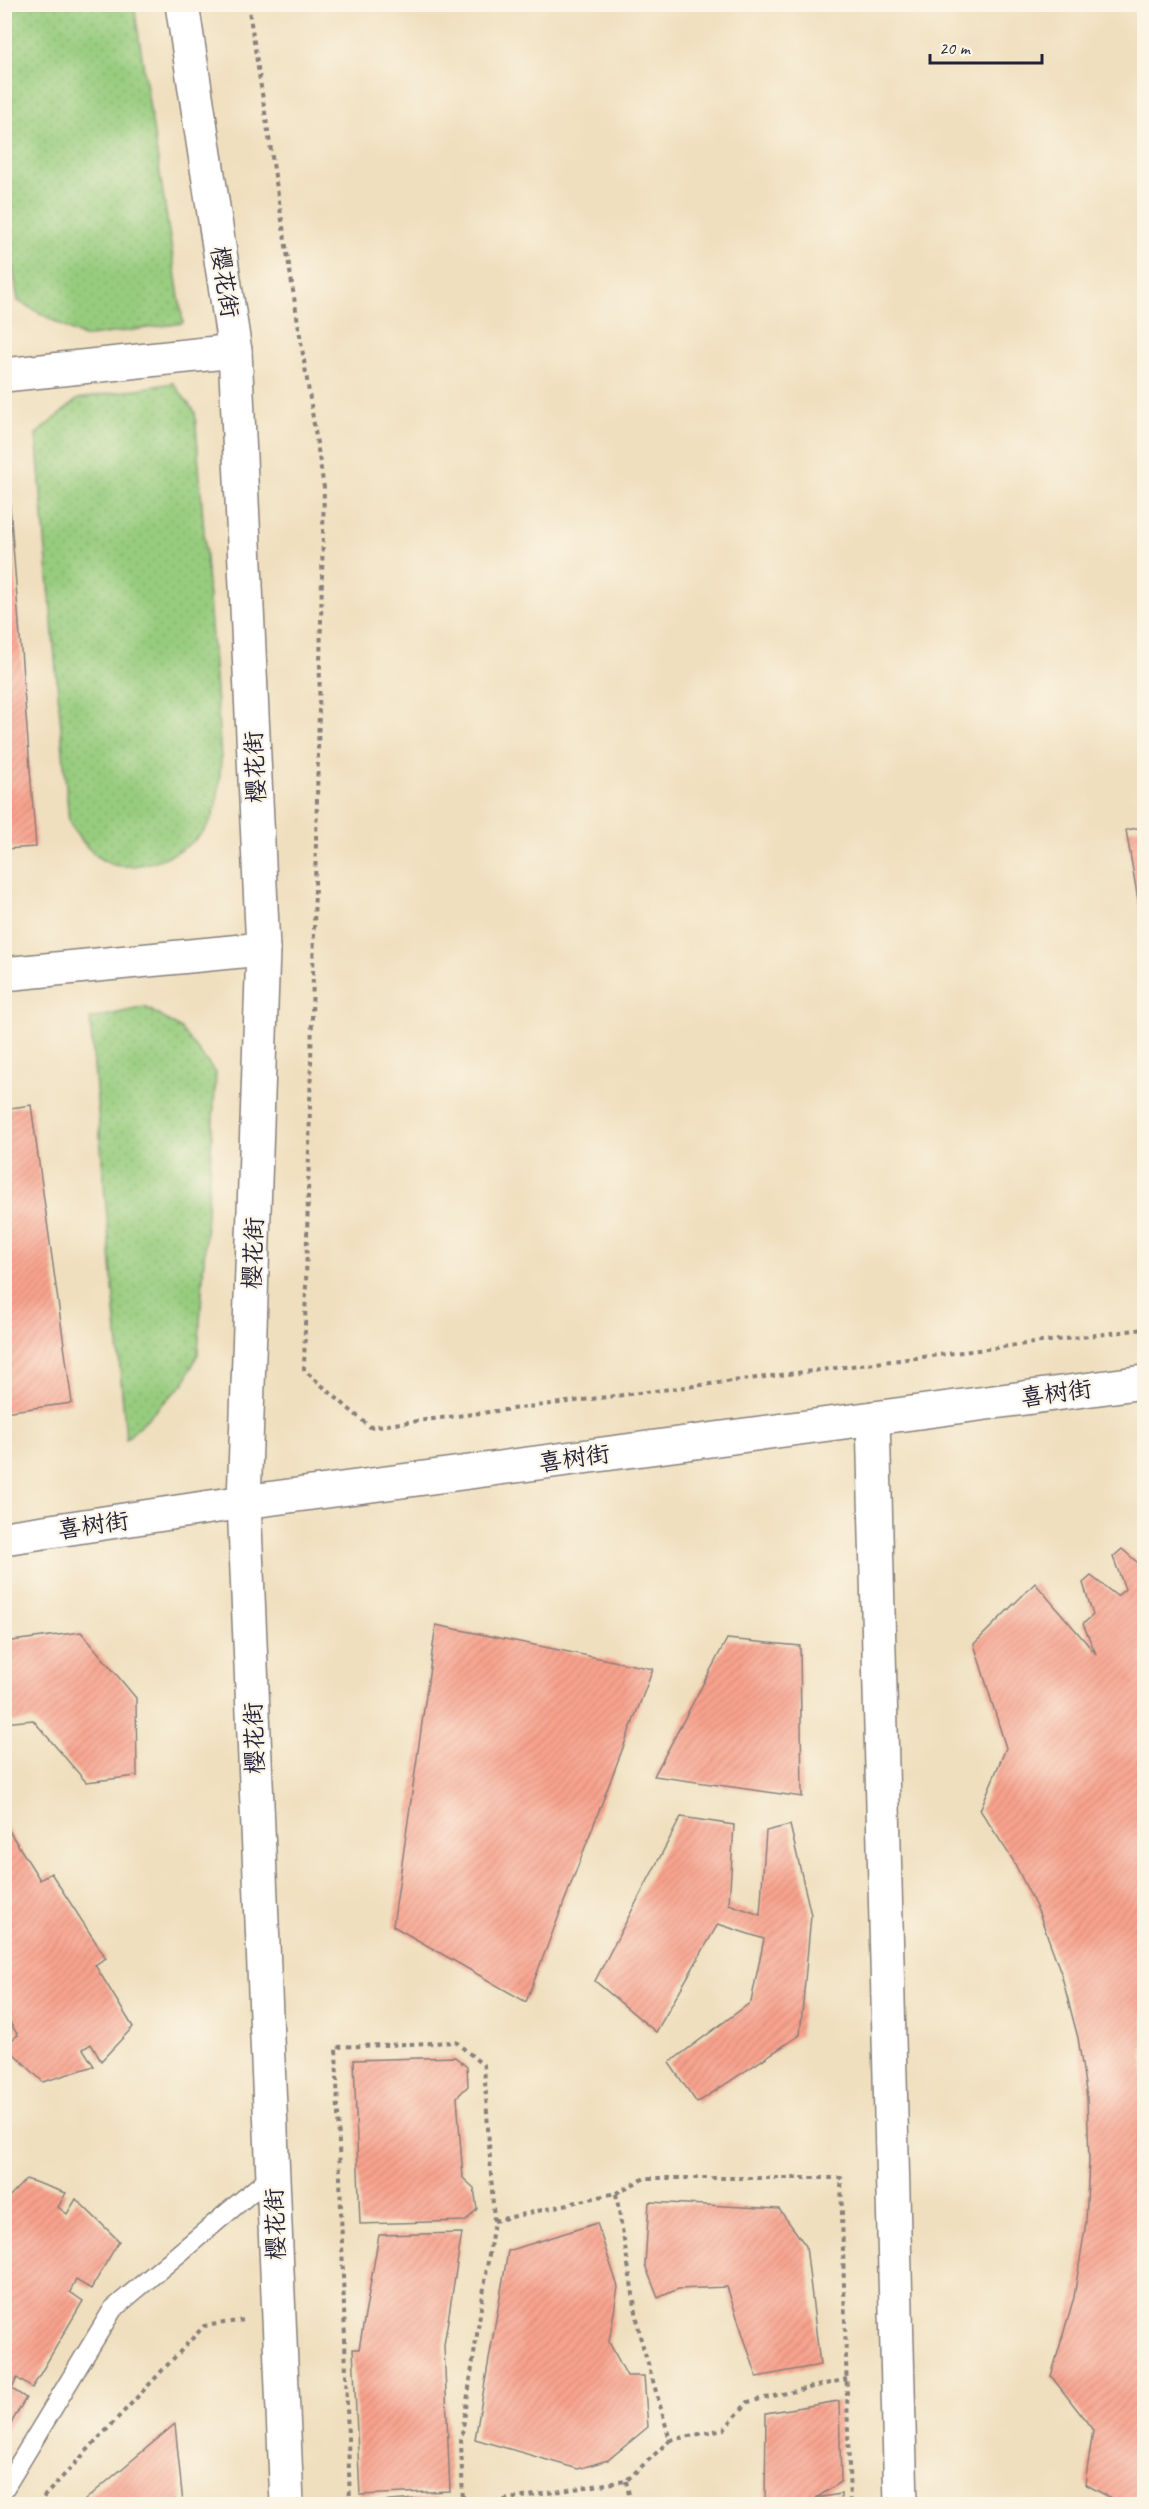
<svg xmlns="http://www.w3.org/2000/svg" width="1149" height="2509" viewBox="0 0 1149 2509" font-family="Caveat,'LXGW WenKai TC',sans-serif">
<defs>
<pattern id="park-dots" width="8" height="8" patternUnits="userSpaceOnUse" patternTransform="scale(1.5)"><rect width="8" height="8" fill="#97cc7e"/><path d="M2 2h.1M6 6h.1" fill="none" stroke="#82af6e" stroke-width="1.8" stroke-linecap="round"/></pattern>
<pattern id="building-hatch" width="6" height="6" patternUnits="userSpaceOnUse" patternTransform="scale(1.5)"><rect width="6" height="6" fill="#f8a28d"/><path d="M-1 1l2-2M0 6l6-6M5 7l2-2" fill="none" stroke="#d48b7b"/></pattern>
</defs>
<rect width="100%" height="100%" fill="#fcf5e5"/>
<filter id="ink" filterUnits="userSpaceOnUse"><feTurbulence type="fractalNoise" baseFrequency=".0167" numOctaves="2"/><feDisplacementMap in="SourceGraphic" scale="12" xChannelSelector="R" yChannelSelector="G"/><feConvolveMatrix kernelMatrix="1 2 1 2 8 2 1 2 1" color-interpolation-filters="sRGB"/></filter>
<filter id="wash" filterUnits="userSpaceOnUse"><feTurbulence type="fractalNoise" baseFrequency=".008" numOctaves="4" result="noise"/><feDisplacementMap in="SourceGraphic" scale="24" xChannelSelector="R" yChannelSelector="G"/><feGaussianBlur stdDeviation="1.35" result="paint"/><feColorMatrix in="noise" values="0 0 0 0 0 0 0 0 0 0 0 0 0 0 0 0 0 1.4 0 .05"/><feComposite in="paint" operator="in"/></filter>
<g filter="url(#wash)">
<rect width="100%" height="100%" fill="#efdfbe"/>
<!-- park -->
<g fill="url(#park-dots)" stroke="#5c775c" stroke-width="1.5">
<polygon points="4,5 134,5 183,323 83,337 18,301 5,214"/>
<path d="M173,383L195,412L221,758C220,779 219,813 205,829C188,852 143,871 114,865C94,860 79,838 69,822L36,434L78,399Z"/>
<polygon points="145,1007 180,1028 216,1073 198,1354 184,1383 126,1439 90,1019"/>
</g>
<g id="blocks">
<!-- building -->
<g fill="url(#building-hatch)">
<polygon points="4,493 9,493 36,847 4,849"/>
<polygon points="1144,827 1144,929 1143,929 1126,830"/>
<polygon points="31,1105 72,1403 4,1412 4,1109"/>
<polygon points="1122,1549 1144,1568 1144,2504 1122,2504 1085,2484 1093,2430 1051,2376 1074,2297 1086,2222 1089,2160 1087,2098 1078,2038 1061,1973 1039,1913 1013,1860 980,1810 1006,1748 974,1644 1035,1583 1096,1654 1083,1624 1093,1615 1083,1583 1091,1576 1117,1596 1125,1589 1113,1557"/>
<polygon points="436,1625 653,1669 526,2002 393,1926"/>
<polygon points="81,1632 136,1698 137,1776 86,1782 33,1720 4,1723 4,1642"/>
<polygon points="727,1639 800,1646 802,1797 654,1776"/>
<polygon points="681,1817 734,1825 729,1904 760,1915 766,1831 790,1825 811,1915 800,2035 697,2103 669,2063 751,2002 764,1939 718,1924 656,2032 595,1981"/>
<polygon points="4,1823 40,1880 51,1873 106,1958 95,1965 133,2027 101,2061 91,2044 83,2049 94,2066 43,2082 5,2045 18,2035 4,2014"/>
<polygon points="455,2057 467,2067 468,2086 457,2097 463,2178 474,2188 477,2209 466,2221 360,2224 354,2060"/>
<polygon points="26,2179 66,2193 58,2207 67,2214 76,2199 119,2241 91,2289 76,2280 70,2292 83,2301 32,2388 17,2378 12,2389 26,2398 4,2435 4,2240 10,2232 4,2229 4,2202"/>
<polygon points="649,2202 779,2209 806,2246 820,2365 757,2377 727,2287 678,2289 658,2298 645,2265"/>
<polygon points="597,2223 618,2287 609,2342 627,2376 644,2376 648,2427 608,2460 578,2469 475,2439 508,2251"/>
<polygon points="462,2233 444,2345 450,2491 360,2495 353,2349 359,2349 379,2235"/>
<polygon points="839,2401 841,2482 816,2498 841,2494 841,2504 765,2504 766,2413"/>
<polygon points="175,2424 183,2504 85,2504 85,2500"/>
<polygon points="438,2497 438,2504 368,2504 368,2503"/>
</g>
</g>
</g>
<g filter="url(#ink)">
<use href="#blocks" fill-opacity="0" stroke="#88807c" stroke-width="1.5"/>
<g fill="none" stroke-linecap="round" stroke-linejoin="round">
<defs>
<polyline id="service" points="4,2489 113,2309 273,2174"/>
<g id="minor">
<polyline points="182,4 235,351 263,949 244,1502 287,2504"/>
<polyline points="4,375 235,351"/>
<polyline points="4,974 263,949"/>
<polyline points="873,1418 901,2504"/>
<polyline points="4,1538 244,1502 1144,1382"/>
</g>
</defs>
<!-- service casing -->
<use href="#service" stroke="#88807c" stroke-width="21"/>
<!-- minor casing -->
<use href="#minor" stroke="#88807c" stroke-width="36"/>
<!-- path -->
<g stroke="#88807c" stroke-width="4" stroke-dasharray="4.5 4.5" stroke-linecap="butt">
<polyline points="248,4 324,488 304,1370 370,1427 1144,1329"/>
<polyline points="616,2193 645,2178 841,2178 850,2504"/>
<polyline points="670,2440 724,2429 748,2402 847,2379"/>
<polyline points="626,2481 631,2504"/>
<polyline points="37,2504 204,2326 244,2320"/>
<polyline points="350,2504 336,2047 456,2042 484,2066 494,2221 461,2441 463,2504"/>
<polyline points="477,2504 626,2481 670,2440 640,2336 616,2193 494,2221"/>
</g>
<!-- service -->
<use href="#service" stroke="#fff" stroke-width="18"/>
<!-- minor -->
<use href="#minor" stroke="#fff" stroke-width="33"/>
</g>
</g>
<g text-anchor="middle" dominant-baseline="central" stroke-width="4.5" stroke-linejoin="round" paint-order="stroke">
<!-- street labels -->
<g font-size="24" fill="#22223b" stroke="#fcf5e5">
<text transform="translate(225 282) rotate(81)">樱花街</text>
<text transform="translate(255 767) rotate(-93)">樱花街</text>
<text transform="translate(253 1253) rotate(-88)">樱花街</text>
<text transform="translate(1056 1393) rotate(-8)">喜树街</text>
<text transform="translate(574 1458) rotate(-8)">喜树街</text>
<text transform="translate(93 1525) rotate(-8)">喜树街</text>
<text transform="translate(254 1738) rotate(-92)">樱花街</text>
<text transform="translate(275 2224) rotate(-92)">樱花街</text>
</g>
</g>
<!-- margin -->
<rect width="1149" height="2509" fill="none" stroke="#fcf5e5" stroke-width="24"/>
<!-- scale -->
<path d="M930 54v9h112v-9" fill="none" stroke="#22223b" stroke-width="3"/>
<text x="939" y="54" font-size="18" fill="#22223b" stroke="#fcf5e5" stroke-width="4.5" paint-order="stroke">20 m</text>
</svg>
